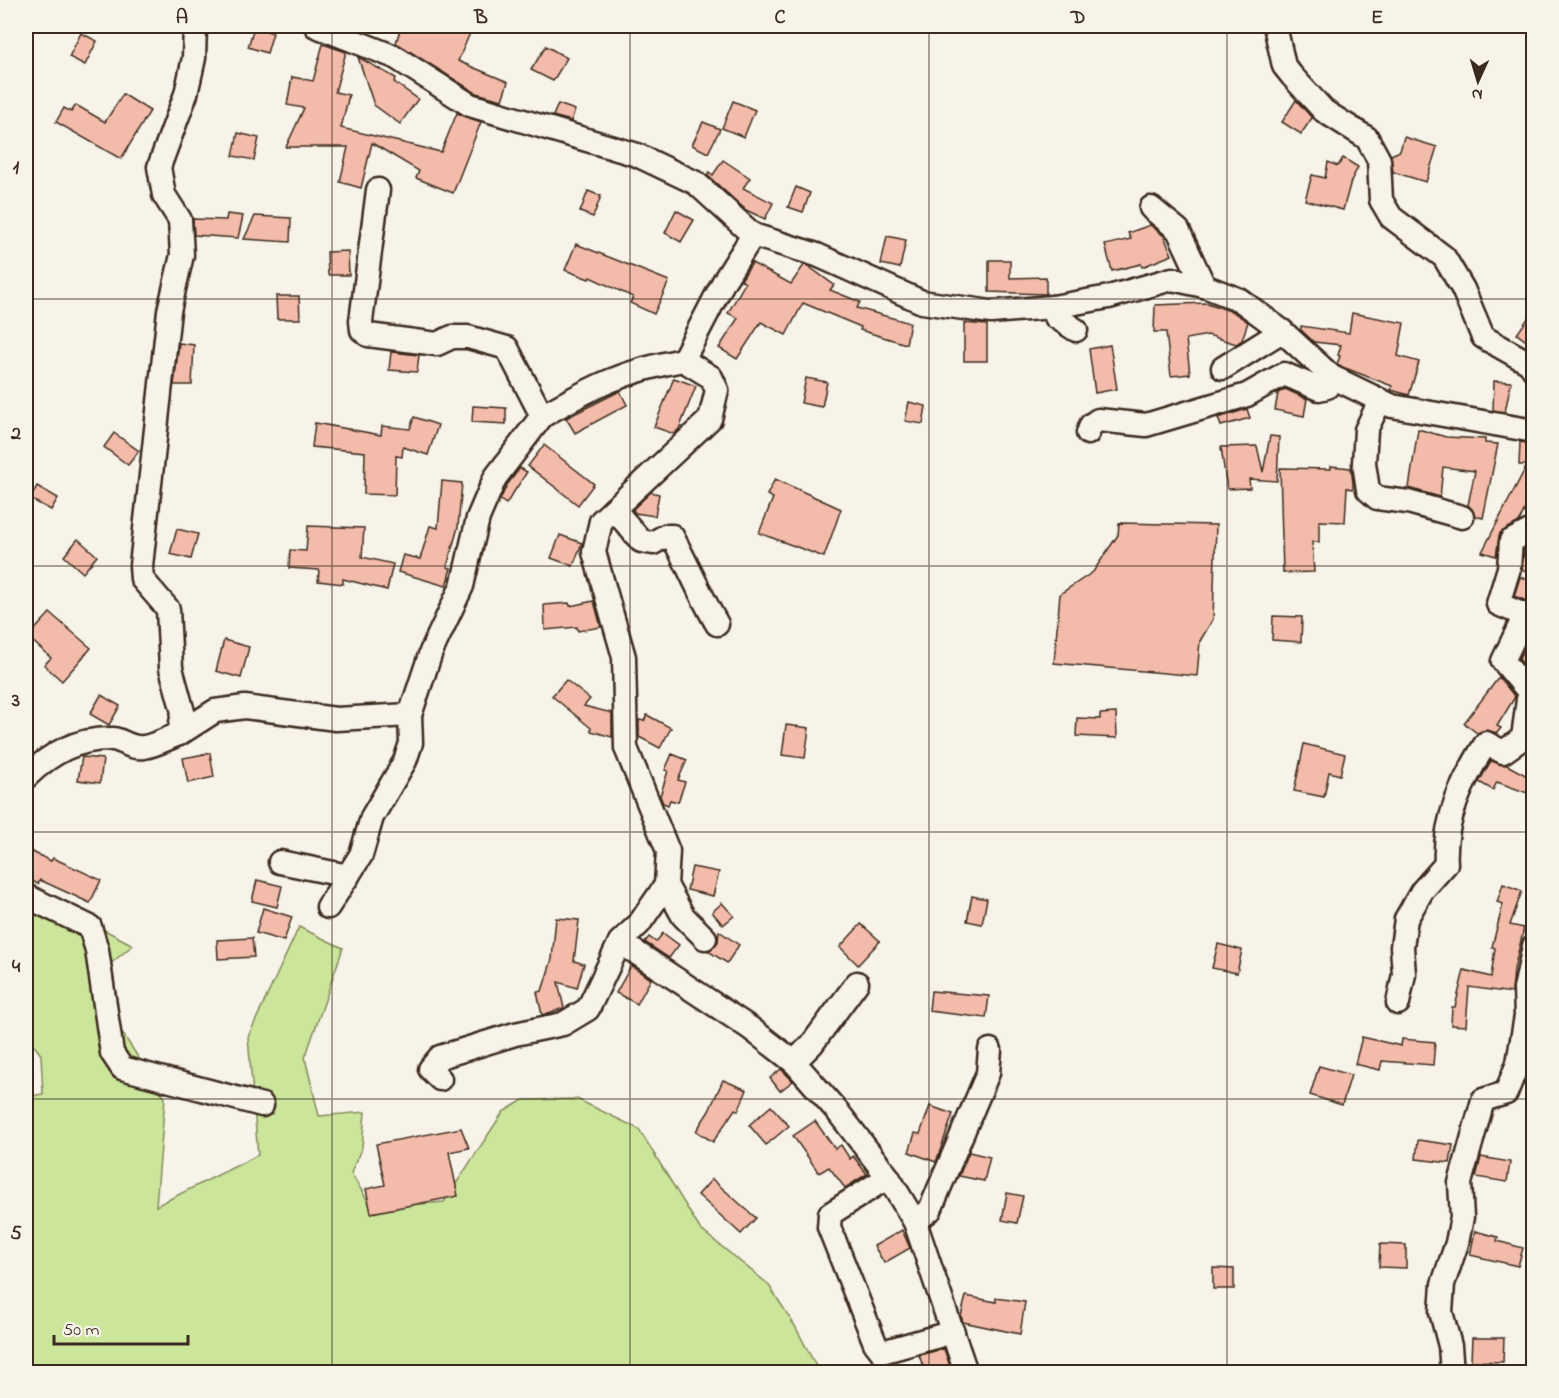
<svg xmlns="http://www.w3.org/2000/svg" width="1559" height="1398" viewBox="0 0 1559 1398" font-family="'Indie Flower',sans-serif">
<rect width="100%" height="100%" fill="#f7f3e8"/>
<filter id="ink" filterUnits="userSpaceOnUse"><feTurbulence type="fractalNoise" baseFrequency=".0167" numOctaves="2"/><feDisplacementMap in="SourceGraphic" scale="12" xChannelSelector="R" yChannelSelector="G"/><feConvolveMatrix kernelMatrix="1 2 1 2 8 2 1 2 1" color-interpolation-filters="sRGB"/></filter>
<g filter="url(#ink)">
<!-- green -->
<polygon fill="#cbe59b" stroke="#83885c" stroke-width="1.5" points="26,889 133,945 102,971 111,1016 165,1098 156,1206 258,1155 248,1037 299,927 343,948 305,1058 319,1116 365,1112 362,1147 351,1173 372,1208 444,1202 503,1112 523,1100 577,1099 639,1129 700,1229 768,1284 795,1326 819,1372 26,1372 26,1097 43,1094 41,1055 26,1034"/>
<!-- building -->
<g fill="#f3bbaa" stroke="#3b2a1e" stroke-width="1.5">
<polygon points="401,26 473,26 458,61 508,82 502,100 476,93 396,43"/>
<polygon points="254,27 273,33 267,53 248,47"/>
<polygon points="81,33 97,41 85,65 69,57"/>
<polygon points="323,44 346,52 335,92 349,95 341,128 441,152 457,113 481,122 453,193 416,178 419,171 372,143 361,188 340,182 348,147 286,147 304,108 287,105 292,77 313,81"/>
<polygon points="546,46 567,58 553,81 531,70"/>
<polygon points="358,57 396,78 394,82 418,99 400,124 374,105"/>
<polygon points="123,94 150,111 121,159 56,122 64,108 71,112 76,105 105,122"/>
<polygon points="1296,100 1312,118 1301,134 1282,122"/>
<polygon points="733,101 755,110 744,137 722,128"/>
<polygon points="558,104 575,110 571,121 553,116"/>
<polygon points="703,122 720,129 708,153 692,145"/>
<polygon points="238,133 259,138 254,160 233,156"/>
<polygon points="1404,137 1437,147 1426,182 1393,172 1391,155 1400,151"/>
<polygon points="1343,158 1358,167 1351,181 1343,210 1305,200 1312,175 1325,178 1328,162 1338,166"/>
<polygon points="723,160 750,178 743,188 773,203 765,219 746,210 707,175 709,172 713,175"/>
<polygon points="796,187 810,193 803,212 788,207"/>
<polygon points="588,191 601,196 593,217 580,212"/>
<polygon points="676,210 694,220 681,242 665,233"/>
<polygon points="227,214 243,216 238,238 194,235 193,219 226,220"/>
<polygon points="255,216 291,218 290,242 244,239"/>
<polygon points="1150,225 1164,236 1172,255 1142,267 1141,264 1112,271 1105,245 1131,239 1128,233"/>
<polygon points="887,236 906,240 900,268 881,264"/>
<polygon points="576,244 669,281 654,314 630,303 633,297 590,277 589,279 565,270"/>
<polygon points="348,251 349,275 328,275 327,252"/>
<polygon points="989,260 1010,260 1010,278 1046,277 1046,294 989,292"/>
<polygon points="752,263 791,284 804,265 808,266 834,285 830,290 860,302 857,308 910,323 906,344 860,330 861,327 803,303 786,335 761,322 737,359 719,348 738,318 728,313 745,283 741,280"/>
<polygon points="276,296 299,296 300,319 277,319"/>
<polygon points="1207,303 1233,312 1248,322 1242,340 1236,344 1208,335 1186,339 1190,374 1171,376 1166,332 1154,332 1155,305"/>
<polygon points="1533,311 1533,346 1517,334"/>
<polygon points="1352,313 1404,323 1398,356 1419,362 1409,395 1391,390 1392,386 1340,366 1337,364 1340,356 1338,355 1341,345 1314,342 1301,330 1301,326 1349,333"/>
<polygon points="964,323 987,325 987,361 964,361"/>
<polygon points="179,343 194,345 192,385 174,385"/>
<polygon points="1110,345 1117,389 1095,393 1089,349"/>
<polygon points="391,352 419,355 417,372 389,370"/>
<polygon points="674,378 696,386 679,429 674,434 654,427"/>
<polygon points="806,378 827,382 822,407 801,403"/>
<polygon points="1494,381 1511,382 1505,412 1493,410"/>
<polygon points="1285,389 1307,399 1304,416 1275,410 1278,393"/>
<polygon points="620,391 627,405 575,433 566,418"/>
<polygon points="909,402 926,406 923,424 905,421"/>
<polygon points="473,406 506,408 506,424 472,422"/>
<polygon points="1247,409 1250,418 1221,426 1218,418"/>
<polygon points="414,417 438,425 428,455 403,447 402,457 396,456 395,495 364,494 365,452 312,447 315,423 381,435 382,426 410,429"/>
<polygon points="1418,429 1446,437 1485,439 1485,443 1498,444 1483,518 1475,516 1468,505 1475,471 1443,467 1440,497 1409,488"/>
<polygon points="114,433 139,451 128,465 104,447"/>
<polygon points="1270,436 1279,437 1277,481 1249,479 1250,488 1227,489 1221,447 1257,446 1263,472"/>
<polygon points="1520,442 1533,444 1533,505 1528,502 1519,522 1500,533 1496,556 1482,552 1527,465 1519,465"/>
<polygon points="544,445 594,484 578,505 528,466"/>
<polygon points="1331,466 1351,468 1353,483 1353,489 1347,488 1345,522 1319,521 1319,542 1312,542 1314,572 1283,573 1280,468 1331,469"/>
<polygon points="520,468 527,472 506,504 500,500 507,485"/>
<polygon points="775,479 841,509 824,557 759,533 773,498 767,495"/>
<polygon points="442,481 462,483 458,527 447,567 451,568 446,586 398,572 403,555 420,559 430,526 438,528"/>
<polygon points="37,486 58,498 51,510 30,499"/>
<polygon points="651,492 659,494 655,516 635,513 633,509"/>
<polygon points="1119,523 1216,525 1213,619 1200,641 1197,676 1054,663 1060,594 1093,572 1118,535"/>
<polygon points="308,526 364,528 362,557 393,564 387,590 343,579 343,584 318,581 319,570 289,568 290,550 306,551"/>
<polygon points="177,529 198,534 191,559 170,554"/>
<polygon points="560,535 582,543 573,566 551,558"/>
<polygon points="78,539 97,556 83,573 64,556"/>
<polygon points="1533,545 1526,572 1522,570 1524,549"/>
<polygon points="1520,577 1533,581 1532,603 1514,596"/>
<polygon points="594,601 601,627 578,631 577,627 545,630 544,605 569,603 570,606"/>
<polygon points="50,613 91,648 62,681 44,665 51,658 28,637"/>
<polygon points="1273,616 1302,617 1301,642 1272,640"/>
<polygon points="1532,632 1533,659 1528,670 1519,659"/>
<polygon points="224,640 249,647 241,678 216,671"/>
<polygon points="1499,677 1515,697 1497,726 1501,728 1497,733 1486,730 1477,733 1464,723"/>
<polygon points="566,680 590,699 584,706 612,713 612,737 591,731 591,728 552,696"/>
<polygon points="101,695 120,706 109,725 90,714"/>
<polygon points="1116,713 1117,738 1076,736 1077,718 1100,719 1100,714"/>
<polygon points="647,715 671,728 660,748 639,737 639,720 644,721"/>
<polygon points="786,725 809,728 805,758 782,755"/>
<polygon points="1304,744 1345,754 1340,775 1329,772 1324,797 1294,791"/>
<polygon points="210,753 214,777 188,783 183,758"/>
<polygon points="672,754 687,760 678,780 685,782 678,802 670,800 668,805 663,803 660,796 668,771 665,770"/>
<polygon points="82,757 103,759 100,783 78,780"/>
<polygon points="1491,761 1507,765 1533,779 1533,795 1497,782 1493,790 1479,782"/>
<polygon points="26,849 51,861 53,858 101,880 90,903 40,880 38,884 26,878"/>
<polygon points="692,867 719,872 713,896 687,890"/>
<polygon points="257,880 282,886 277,907 252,901"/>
<polygon points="1503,884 1522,891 1510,925 1524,928 1514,969 1512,993 1469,987 1466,1026 1451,1025 1452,1007 1455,1007 1464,970 1491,977 1495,948 1492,947 1503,904 1497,902"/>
<polygon points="972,896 987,899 982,924 967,921"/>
<polygon points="722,903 734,916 723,925 712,912"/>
<polygon points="263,908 292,917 284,941 256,933"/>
<polygon points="556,918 579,920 574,961 584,964 577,988 558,982 564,1008 542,1015 537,992 542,991 552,959"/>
<polygon points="861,924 880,941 858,965 840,947"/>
<polygon points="719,931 739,945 727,963 708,951 718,942"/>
<polygon points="663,933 679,945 669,958 645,942 649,937 656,942"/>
<polygon points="252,938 254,957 218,959 217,940"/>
<polygon points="1218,944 1242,950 1237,973 1212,968"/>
<polygon points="631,966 651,979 637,1004 616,993"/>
<polygon points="931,991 989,996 986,1018 929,1011"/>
<polygon points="1362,1037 1401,1046 1402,1039 1435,1042 1433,1065 1382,1061 1380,1070 1355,1064"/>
<polygon points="1533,1052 1533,1087 1524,1085"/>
<polygon points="1319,1066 1351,1075 1342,1105 1310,1095"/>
<polygon points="781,1069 793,1081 780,1091 770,1078"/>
<polygon points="723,1080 747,1090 738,1111 735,1109 713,1142 696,1131 709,1111"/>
<polygon points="771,1106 789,1126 766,1145 749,1125"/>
<polygon points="930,1106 953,1114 936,1162 909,1152 915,1133 920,1134"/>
<polygon points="815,1121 835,1149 841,1145 850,1159 853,1156 867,1174 845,1188 829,1167 819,1173 793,1136"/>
<polygon points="461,1128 469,1148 449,1152 458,1196 371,1213 366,1189 385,1185 376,1144"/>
<polygon points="1418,1140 1453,1145 1450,1163 1416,1159"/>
<polygon points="969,1152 990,1157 984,1181 959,1176"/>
<polygon points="1481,1157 1510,1162 1507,1182 1476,1177"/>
<polygon points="712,1179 756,1218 741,1234 698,1195"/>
<polygon points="1007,1193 1023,1196 1017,1223 1002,1220"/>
<polygon points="902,1230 910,1248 884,1263 874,1246"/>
<polygon points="1475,1231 1498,1237 1497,1241 1523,1248 1518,1266 1470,1255"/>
<polygon points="1380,1244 1406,1245 1406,1268 1379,1267"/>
<polygon points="1213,1268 1234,1269 1234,1289 1213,1289"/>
<polygon points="966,1296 996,1302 996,1298 1025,1302 1020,1334 963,1322 961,1316"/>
<polygon points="1472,1338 1504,1338 1503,1362 1471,1361"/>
<polygon points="944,1349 952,1372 925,1372 919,1355"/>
</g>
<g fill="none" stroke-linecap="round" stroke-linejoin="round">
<defs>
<g id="minor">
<polyline points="316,26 395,57 470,105 637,155 696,183 753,235 817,255 922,302 991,312 1053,307 1109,297 1172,279 1204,286 1240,300 1282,331 1332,377 1392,406 1534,431"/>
<polyline points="1275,26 1284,66 1292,76 1324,111 1367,138 1379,160 1381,200 1391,217 1444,257 1463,289 1483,337 1529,363 1534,370"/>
<polyline points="1151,208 1178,230 1204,286"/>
<polyline points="1053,307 1056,317 1076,330"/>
<polyline points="1223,368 1282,331"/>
<polyline points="1380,401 1366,430 1364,463 1368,490 1377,498 1408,502 1462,517"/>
<path d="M542,416C594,386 624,371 683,360"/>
<polyline points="1088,433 1091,425 1098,420 1146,425 1247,395 1284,374 1319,389 1327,387 1332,377"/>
<path d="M614,509L641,541L653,543L665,536H672C688,565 700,595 717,624"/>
<polyline points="1534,532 1530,531 1511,541 1509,568 1498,604 1534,619"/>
<polyline points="179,734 215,711 245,707 336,719 410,715"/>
<path d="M26,777C51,753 77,738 113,739C123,740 129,749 144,747C156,745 168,738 179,734L183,712L171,668L168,609L142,579L141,566L169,311L182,255L180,220L164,195L159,167L186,94L194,58L195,26"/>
<polyline points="280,862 348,876"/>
<polyline points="666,885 683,916 705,938"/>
<polyline points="26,896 90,927 97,950 112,1053 122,1068 262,1105"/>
<polyline points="328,907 361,855 372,817 405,761 411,743 410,715 431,652 462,586 478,518 495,478 542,416 507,348 468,337 452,337 437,344 368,335 362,330 361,321 378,190"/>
<polyline points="620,942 750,1028 794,1062 838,1112 888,1177 915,1222 966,1372"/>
<path d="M1398,1003L1404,974L1402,947L1406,919L1422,891L1446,864C1443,820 1463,780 1486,743L1503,752L1523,738L1529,692L1503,661L1525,615"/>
<polyline points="794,1062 812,1044 857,983"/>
<polyline points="440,1079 430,1069 440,1057 515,1034 563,1024 588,1009 620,942 639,924 666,885 668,851 626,748 624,657 594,552 601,521 710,419 717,390 711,377 683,360 724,281 753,235"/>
<polyline points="888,1177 830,1214 829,1227 875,1343 882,1352 953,1332"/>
<polyline points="915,1222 930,1210 988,1073 990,1050"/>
<polyline points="1452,1372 1450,1346 1441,1312 1443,1284 1457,1243 1462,1217 1460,1183 1483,1100 1506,1093 1518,1063 1526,1016 1525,989 1534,946"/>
</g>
</defs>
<!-- minor casing -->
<use href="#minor" stroke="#3b2a1e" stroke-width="27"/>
<!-- minor -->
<use href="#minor" stroke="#f7f3e8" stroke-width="22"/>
</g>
</g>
<!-- grid -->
<path fill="none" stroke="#3b2a1e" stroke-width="1.5" stroke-opacity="0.55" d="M332,26V1372M630,26V1372M929,26V1372M1227,26V1372M26,299H1534M26,566H1534M26,832H1534M26,1099H1534"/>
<!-- margin -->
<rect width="1559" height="1398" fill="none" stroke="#f7f3e8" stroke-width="66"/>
<!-- north arrow -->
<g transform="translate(1478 81) rotate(184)" stroke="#f7f3e8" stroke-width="4.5" paint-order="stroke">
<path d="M0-4.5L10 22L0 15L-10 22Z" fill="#3b2a1e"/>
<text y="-9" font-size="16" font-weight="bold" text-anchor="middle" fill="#3b2a1e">N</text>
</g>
<!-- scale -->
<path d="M54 1335v9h134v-9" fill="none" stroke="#3b2a1e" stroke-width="3"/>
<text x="63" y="1335" font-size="18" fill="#3b2a1e" stroke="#f7f3e8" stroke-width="4.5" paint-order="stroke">50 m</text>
<rect x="33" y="33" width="1493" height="1332" fill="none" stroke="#3b2a1e" stroke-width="2"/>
<g font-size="20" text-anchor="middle" font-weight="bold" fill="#3b2a1e">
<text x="182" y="23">A</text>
<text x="481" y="23">B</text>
<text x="780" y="23">C</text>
<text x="1078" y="23">D</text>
<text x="1377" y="23">E</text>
<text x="16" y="173">1</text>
<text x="16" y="439">2</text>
<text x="16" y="706">3</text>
<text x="16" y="972">4</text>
<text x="16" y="1239">5</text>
</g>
</svg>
